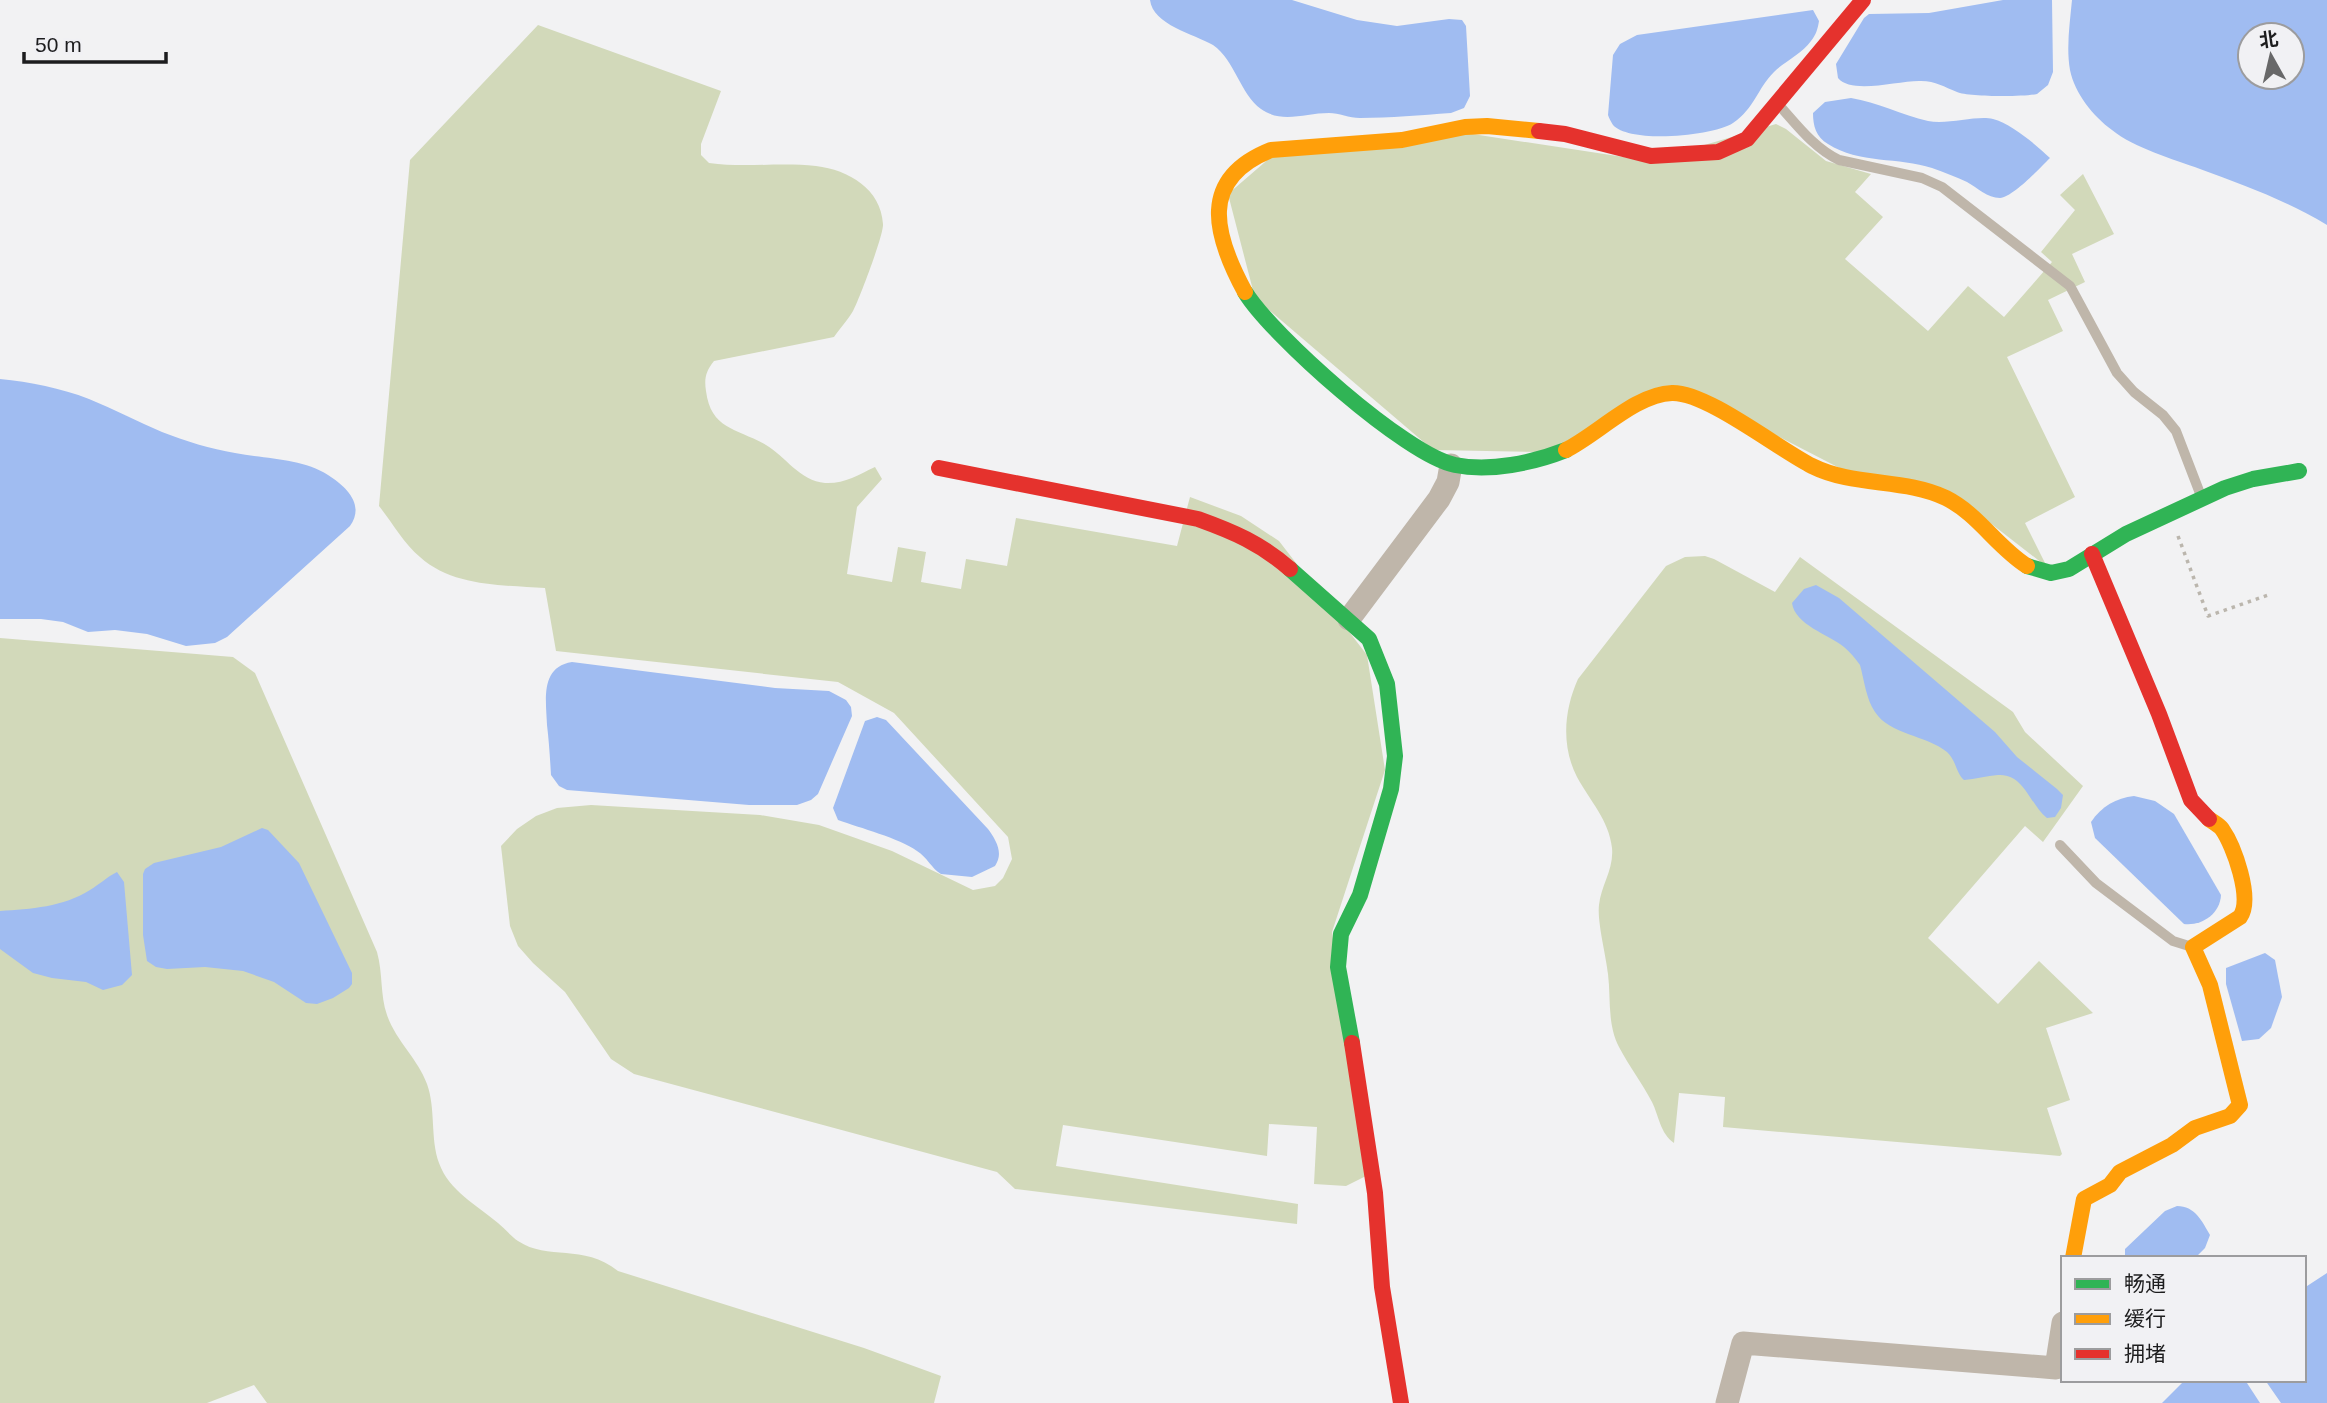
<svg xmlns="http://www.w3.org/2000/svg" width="2327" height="1403" viewBox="0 0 2327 1403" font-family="Arial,'Noto Sans SC',sans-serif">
<rect width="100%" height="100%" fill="#f2f2f3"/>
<!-- green -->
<g fill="#d2d9ba">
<path d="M538,25L721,91L701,144V155L709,163C744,168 780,162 816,166C849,170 881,189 883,224C884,234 859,300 853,311C848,320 840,328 834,337L714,361C706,371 704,378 706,391C711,430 737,428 766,445C785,456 800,481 825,483C844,484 858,475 875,467L882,479L857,507L847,574L892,582L898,547L926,552L921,582L961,589L966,559L1007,566L1016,518L1177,546L1190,497L1241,516L1279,541L1367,655L1385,770L1332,932L1366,1176L1346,1186L1314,1184L1317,1127L1269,1124L1267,1156L1063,1125L1056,1166L1298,1204L1297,1224L1015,1189L997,1172L634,1074L611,1059L565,992L533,963L518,946L510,926L501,846L517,829L536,816L557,808L591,805L760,815L819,825L892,851L973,890L995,886L1003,878L1012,859L1008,837L894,713L838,682L556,651L545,588C504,585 453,587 420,557C404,544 392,522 379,506L410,160Z"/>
<polygon points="1776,124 1786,129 1826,161 1871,174 1855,192 1883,217 1845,259 1928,331 1968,286 2004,317 2052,262 2041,252 2075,210 2060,195 2083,174 2114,234 2072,254 2085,282 2048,300 2063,331 2007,357 2075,497 2025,523 2047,567 1980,515 1853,475 1685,388 1542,452 1433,450 1255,298 1228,194 1272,156 1466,133 1650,161"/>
<path d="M1705,556L1714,559L1775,592L1800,557L2013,712L2025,732L2083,786L2043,842L2025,826L1928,938L1998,1004L2039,961L2093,1013L2046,1028L2070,1100L2047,1108L2062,1154L2060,1156L1723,1127L1725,1097L1679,1093L1674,1143C1660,1133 1659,1116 1652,1102C1642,1083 1629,1066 1619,1047C1607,1024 1611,998 1608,974C1606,955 1597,922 1599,905C1601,885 1614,870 1612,848C1609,820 1590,801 1577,777C1561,746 1564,710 1578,679L1666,566L1685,557Z"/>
<path d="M0,638L233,657L255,673L377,952C383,973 380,995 387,1015C396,1041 418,1059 427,1084C436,1109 430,1138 439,1163C449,1191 477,1205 498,1223C505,1229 511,1236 518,1241C548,1261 583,1243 618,1271L864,1348L941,1376L934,1403H267L254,1385L207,1403H0Z"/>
</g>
<!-- water -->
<g fill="#a0bcf1" fill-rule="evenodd">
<path d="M1150,0H1292L1357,20L1397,26L1449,19L1462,20L1466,26L1470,96L1464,108L1451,113C1421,115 1390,118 1360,118C1349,118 1339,113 1329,113C1305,113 1282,124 1261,109C1240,94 1235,60 1213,45C1194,34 1153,25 1150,0Z"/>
<path d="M2003,0H2052L2053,72L2048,85L2037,94C2024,97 1968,97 1957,92C1944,87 1936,81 1921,81C1900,80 1852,95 1838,78L1836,64L1864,18L1869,14L1929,13Z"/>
<path d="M2072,0H2327V225C2287,201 2244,185 2200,169C2173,159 2134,148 2112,130C2093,116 2075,94 2070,70C2066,47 2070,22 2072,0ZM2250,35H2292V77H2250Z"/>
<path d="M1813,10L1819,21C1818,28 1816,35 1811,41C1802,54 1785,61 1774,72C1757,89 1755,108 1733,123C1713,136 1630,144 1613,125C1611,122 1609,118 1608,115L1613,55L1620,44L1637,35Z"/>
<path d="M1851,98C1877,102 1902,115 1928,121C1948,125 1977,115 1993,119C2012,124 2036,145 2050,158C2040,168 2013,197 2000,198C1987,198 1978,188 1967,182C1956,177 1944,172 1932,168C1899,157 1859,164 1828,144C1816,137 1813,126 1813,113L1825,102Z"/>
<path d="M0,379C30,382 61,388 89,399C114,409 138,422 162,432C185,441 211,449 235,453C265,459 302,458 328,475C347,487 365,505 350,526L227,637L215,643L186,646L147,634L115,630L88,632L63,622L41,619H0Z"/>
<path d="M1816,585L1839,598L1995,732L2017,757L2057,789L2063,795L2061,808L2055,817L2047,818C2030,805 2024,773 1998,775C1987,776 1975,779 1964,780C1956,773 1956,760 1947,752C1926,735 1890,735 1875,712C1866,699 1864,679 1860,665C1855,658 1850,652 1844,647C1828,634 1795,625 1792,603L1804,589Z"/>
<path d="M572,662L775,688L829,691L846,700L851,707L852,716L818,794L811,800L797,805H749L567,790L559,786L551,775C550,758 549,742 547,725C546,700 540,667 572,662Z"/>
<path d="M877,717L886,720L988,829C996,840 1004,853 995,866L972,877L941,874C932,869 927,857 917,851C899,838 860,828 838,820L833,808L865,721Z"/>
<path d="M2134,796L2155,801L2174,814L2221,895C2220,914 2202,926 2184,924L2095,838L2091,822C2102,806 2116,798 2134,796Z"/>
<polygon points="262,828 268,830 299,863 352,973 352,984 349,988 333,998 317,1004 306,1003 274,982 243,971 205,967 167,969 156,967 147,961 143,935 143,874 145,869 154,863 221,847"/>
<path d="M117,872L124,882L132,975L122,985L103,990L86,982L52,978L33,973L0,949V911C31,909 63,907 90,890C100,884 107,877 117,872Z"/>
<polygon points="2265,953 2275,960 2282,997 2271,1028 2259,1039 2242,1041 2226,984 2226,968"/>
<path d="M2177,1206C2195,1206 2202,1221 2210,1235L2205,1248L2195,1258H2125V1249L2165,1211Z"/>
<polygon points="2327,1273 2327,1403 2281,1403 2265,1380 2304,1380 2304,1288"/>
<polygon points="2185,1380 2245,1380 2260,1403 2162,1403"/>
</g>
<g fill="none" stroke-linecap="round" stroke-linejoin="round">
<!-- path -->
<polyline stroke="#bbb6ad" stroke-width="3.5" stroke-dasharray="3.5 5" stroke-linecap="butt" points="2178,536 2208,616 2271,594"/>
<!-- lane -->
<g stroke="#bfb6aa" stroke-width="10">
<path d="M1779,105C1797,125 1814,148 1839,160L1922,178L1942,187L2070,286L2117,373L2134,392L2163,415L2176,431L2201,496"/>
<polyline points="2060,845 2096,883 2173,941 2189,946"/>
</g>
<!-- street -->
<g stroke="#bfb6aa" stroke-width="23">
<polyline points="1349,619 1439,499 1448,482 1451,465"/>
<polyline points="1727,1403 1743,1343 2056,1368 2063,1323"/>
</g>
<!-- fast -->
<g stroke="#30b455" stroke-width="16">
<path d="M1245,292C1271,335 1407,456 1455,465C1490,472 1533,463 1566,450"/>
<polyline points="2027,566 2051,573 2069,569 2126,534 2225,488 2253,479 2299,471"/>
<polyline points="1290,569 1369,639 1387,684 1395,756 1391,789 1360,895 1341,934 1338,967 1352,1043"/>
</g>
<!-- slow -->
<g stroke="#ff9f0a" stroke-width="16">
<path d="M1245,292C1214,235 1198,179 1271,150L1402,140L1465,127L1487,126L1539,131"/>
<path d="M1566,450C1598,434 1636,394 1672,393C1707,392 1778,449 1812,466C1854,487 1904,478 1946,498C1978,514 1997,547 2027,566"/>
<path d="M2073,1258L2084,1199L2110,1185L2120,1172L2172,1145L2195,1128L2230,1116L2240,1105L2210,985L2193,947L2240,917C2253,899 2234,846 2222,829C2219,825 2213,822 2209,819"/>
</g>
<!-- jam -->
<g stroke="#e5322d" stroke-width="16">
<polyline points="1539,131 1565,134 1651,156 1718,152 1747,139 1863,0"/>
<path d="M939,468L1198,519C1234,532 1260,543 1290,569"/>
<polyline points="2092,554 2159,714 2191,800 2209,819"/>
<polyline points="1352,1043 1375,1193 1382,1287 1401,1403"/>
</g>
</g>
<!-- legend -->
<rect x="2061" y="1256" width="245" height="126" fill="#f1f1f4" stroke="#9c9c9e" stroke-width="2"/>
<rect x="2075" y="1279" width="35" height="10" fill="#30b455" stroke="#9c9c9e" stroke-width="2"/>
<text x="2124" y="1291" font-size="21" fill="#1d1d1e">畅通</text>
<rect x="2075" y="1314" width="35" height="10" fill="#ff9f0a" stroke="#9c9c9e" stroke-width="2"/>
<text x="2124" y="1326" font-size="21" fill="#1d1d1e">缓行</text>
<rect x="2075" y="1349" width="35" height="10" fill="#e5322d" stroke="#9c9c9e" stroke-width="2"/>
<text x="2124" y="1361" font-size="21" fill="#1d1d1e">拥堵</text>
<!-- north arrow -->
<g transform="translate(2271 56) rotate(352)"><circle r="33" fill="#f1f1f4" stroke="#9c9c9e" stroke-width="2"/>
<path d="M0-5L12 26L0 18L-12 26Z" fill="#686869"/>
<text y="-10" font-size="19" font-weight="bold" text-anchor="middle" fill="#1d1d1e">北</text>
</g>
<!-- scale -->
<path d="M24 52v10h142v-10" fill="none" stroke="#1d1d1e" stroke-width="3.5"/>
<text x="35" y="52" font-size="21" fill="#1d1d1e" stroke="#f1f1f4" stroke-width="5" paint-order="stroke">50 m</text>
</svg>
